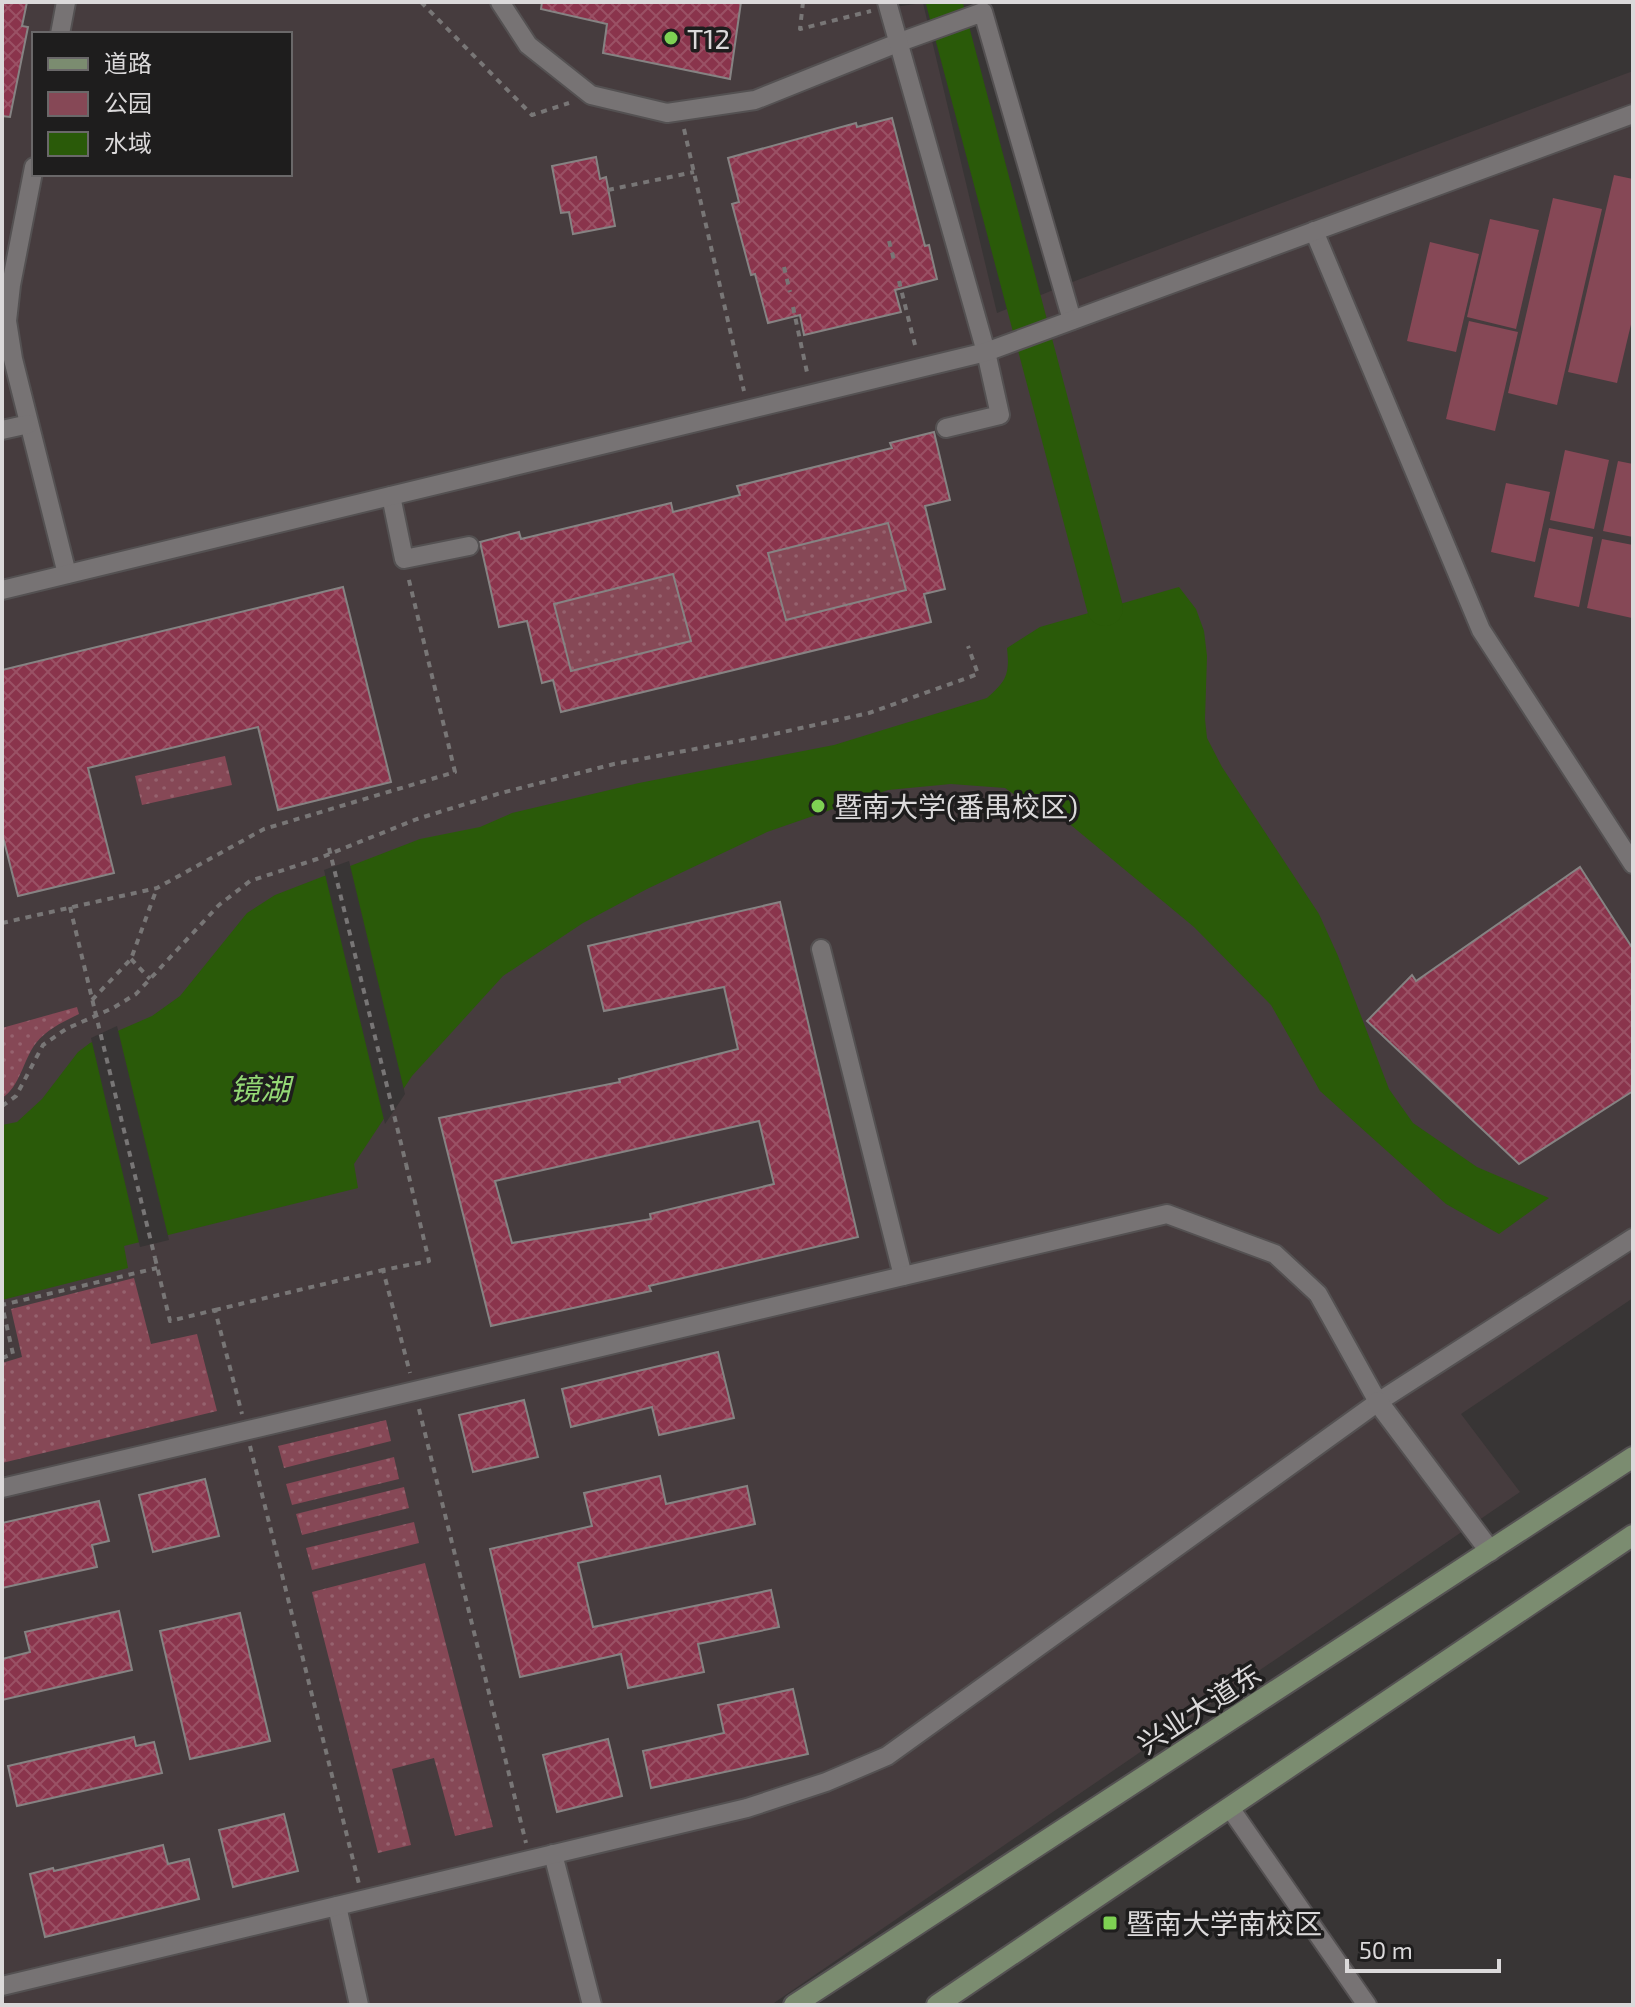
<svg xmlns="http://www.w3.org/2000/svg" width="1635" height="2007" viewBox="0 0 1635 2007" font-family="'Exo 2','Noto Sans SC',sans-serif">
<defs>
<pattern id="grass-dots" width="8" height="8" patternUnits="userSpaceOnUse" patternTransform="scale(2)"><rect width="8" height="8" fill="#864856"/><path d="M2 2h.1M6 6h.1" fill="none" stroke="#96626e" stroke-width="1.8" stroke-linecap="round"/></pattern>
<pattern id="building-cross-hatch" width="8" height="8" patternUnits="userSpaceOnUse" patternTransform="scale(2)"><rect width="8" height="8" fill="#8a344c"/><path d="M0 0l8 8M0 8l8-8" fill="none" stroke="#9a5165"/></pattern>
</defs>
<rect width="100%" height="100%" fill="#383535"/>
<!-- built -->
<path fill="#463c3e" fill-rule="evenodd" d="M2,2H876L879,9L923,3L997,313L1075,281L1633,71V1298L1461,1414L1520,1492L771,2005H2ZM34,34H290V174H34Z"/>
<!-- grass -->
<g fill="url(#grass-dots)">
<polygon points="888,523 906,590 786,620 768,553"/>
<polygon points="673,574 691,641 571,671 554,604"/>
<polygon points="225,756 232,785 142,805 135,776"/>
<path d="M77,1007L79,1014C63,1022 47,1029 36,1043C23,1060 20,1087 2,1098V1028Z"/>
<polygon points="134,1278 151,1344 197,1334 217,1411 2,1463 2,1363 22,1357 11,1309"/>
<polygon points="386,1420 391,1441 284,1468 278,1446"/>
<polygon points="394,1457 399,1479 292,1505 286,1484"/>
<polygon points="404,1487 409,1508 302,1535 296,1514"/>
<polygon points="414,1522 419,1543 312,1570 306,1548"/>
<polygon points="425,1563 493,1827 455,1836 434,1758 392,1769 411,1845 378,1853 312,1592"/>
</g>
<!-- park -->
<g fill="#864856">
<polygon points="1614,175 1633,179 1633,316 1617,383 1568,372"/>
<polygon points="1553,198 1602,209 1557,405 1508,393"/>
<polygon points="1490,219 1539,230 1516,329 1467,317"/>
<polygon points="1430,242 1479,254 1456,352 1407,341"/>
<polygon points="1469,321 1518,332 1495,431 1446,419"/>
<polygon points="1565,450 1609,460 1594,529 1550,520"/>
<polygon points="1618,461 1633,464 1633,537 1603,531"/>
<polygon points="1506,483 1550,492 1535,562 1491,552"/>
<polygon points="1549,528 1593,537 1579,607 1534,597"/>
<polygon points="1602,539 1633,545 1632,618 1587,608"/>
</g>
<!-- water -->
<path fill="#2a5a09" d="M1179,587L1196,609L1204,631L1207,656L1205,719L1207,738L1222,767L1319,914L1338,956L1389,1089L1413,1123L1477,1167L1549,1198L1499,1234L1446,1204L1320,1091L1271,1005L1194,927L1043,802L1037,810L1005,788L951,784L888,790L767,832L647,889L583,923L503,976L412,1076L354,1164L358,1188L124,1246L128,1268L2,1300V1125L17,1122L42,1099L78,1052L90,1043L152,1016L180,996L247,913L275,895L420,839L480,827L512,813L639,783L834,745L987,698C1006,681 1010,675 1007,648L1040,627Z"/>
<!-- pier -->
<g fill="#383535">
<polygon points="349,861 405,1094 385,1124 324,870"/>
<polygon points="117,1026 169,1240 140,1247 91,1038"/>
</g>
<g fill="none" stroke-linecap="round" stroke-linejoin="round">
<!-- river -->
<polyline stroke="#2a5a09" stroke-width="36" points="944,2 1105,608"/>
</g>
<!-- building -->
<g fill="url(#building-cross-hatch)" stroke="#868383" stroke-width="2" fill-rule="evenodd">
<polygon points="2,2 27,2 22,26 28,27 10,117 2,116"/>
<polygon points="542,2 741,2 730,79 603,53 607,24 541,9"/>
<polygon points="892,118 925,246 929,245 937,279 895,290 901,312 804,335 800,315 768,323 755,274 751,275 732,204 739,202 728,158 856,123 857,127"/>
<polygon points="596,157 600,179 606,177 615,226 573,234 569,212 561,213 552,166"/>
<path d="M934,432L950,500L925,506L945,589L924,594L931,622L561,712L553,680L542,683L527,621L499,627L480,542L519,532L521,539L671,503L673,512L740,495L737,486L892,448L890,443ZM888,523L906,590L786,620L768,553ZM673,574L691,641L571,671L554,604Z"/>
<polygon points="343,587 391,782 278,810 258,727 88,768 114,873 18,896 2,833 2,670"/>
<polygon points="1580,867 1633,949 1633,1091 1519,1164 1367,1021 1412,975 1416,981"/>
<path d="M780,902L858,1237L649,1286L651,1291L491,1326L439,1118L620,1082L619,1079L738,1049L724,987L604,1011L588,946ZM759,1121L774,1184L650,1214L651,1219L512,1243L495,1181Z"/>
<polygon points="718,1352 734,1418 659,1435 652,1407 571,1427 562,1389"/>
<polygon points="524,1400 538,1457 473,1472 459,1415"/>
<polygon points="660,1476 666,1504 747,1486 755,1524 578,1563 593,1627 771,1590 779,1627 698,1644 704,1672 628,1688 621,1654 520,1677 490,1549 592,1526 584,1493"/>
<polygon points="205,1479 219,1536 153,1552 139,1495"/>
<polygon points="99,1501 109,1541 92,1545 97,1567 2,1588 2,1523"/>
<polygon points="119,1611 132,1670 2,1700 2,1659 30,1652 25,1632"/>
<polygon points="240,1613 270,1741 190,1759 160,1631"/>
<polygon points="793,1689 808,1754 651,1788 643,1751 724,1733 718,1705"/>
<polygon points="134,1737 136,1746 154,1742 162,1773 17,1806 8,1766"/>
<polygon points="608,1739 622,1796 557,1812 543,1755"/>
<polygon points="284,1814 298,1871 233,1887 219,1830"/>
<polygon points="163,1845 168,1864 189,1859 199,1899 45,1937 30,1874 53,1868 54,1871"/>
</g>
<g fill="none" stroke-linecap="round" stroke-linejoin="round">
<defs>
<g id="minor">
<polyline points="500,2 528,45 591,95 667,113 755,100 900,42 983,12 1072,320"/>
<polyline points="887,2 986,352 1000,415 946,428"/>
<polyline points="60,34 66,2"/>
<polyline points="34,167 11,285 7,321 13,359 67,574"/>
<polyline points="1314,231 1481,630 1633,864"/>
<polyline points="2,430 29,424"/>
<polyline points="391,496 404,559 469,546"/>
<polyline points="2,590 986,352 1633,114"/>
<polyline points="821,949 903,1276"/>
<polyline points="2,1488 1167,1214 1275,1254 1318,1294 1378,1402"/>
<polyline points="1230,1808 1367,2005"/>
<polyline points="553,1854 592,2005"/>
<polyline points="337,1906 359,2005"/>
<polyline points="2,1986 747,1808 826,1782 887,1756 1378,1402 1633,1238"/>
</g>
<polyline id="tertiary" points="1378,1402 1490,1551"/>
<g id="secondary">
<polyline points="794,2005 1633,1457"/>
<polyline points="937,2005 1633,1535"/>
</g>
</defs>
<!-- minor casing -->
<use href="#minor" stroke="#545152" stroke-width="22"/>
<!-- tertiary casing -->
<use href="#tertiary" stroke="#545152" stroke-width="24"/>
<!-- secondary casing -->
<use href="#secondary" stroke="#545152" stroke-width="24"/>
<!-- path -->
<g stroke="#787676" stroke-width="4" stroke-dasharray="6 6" stroke-linecap="butt">
<polyline points="421,2 532,115 569,103"/>
<polyline points="803,2 800,29 871,11"/>
<polyline points="684,129 744,391"/>
<polyline points="608,190 694,172"/>
<polyline points="889,241 895,264"/>
<polyline points="784,267 790,292"/>
<polyline points="899,281 916,349"/>
<polyline points="793,307 808,377"/>
<polyline points="70,907 95,1011"/>
<polyline points="2,923 157,888 264,829 455,772 408,576"/>
<polyline points="131,959 150,979"/>
<polyline points="92,1000 131,959 157,888"/>
<polyline points="2,1106 16,1096 43,1045 66,1029 113,1008 136,994 219,905 250,881 317,859 417,819 501,793 614,764 765,736 869,713 978,674 968,646"/>
<polyline points="406,1164 429,1261 383,1270 410,1373"/>
<polyline points="155,1258 170,1321 215,1310 242,1414"/>
<polyline points="215,1310 383,1270"/>
<polyline points="2,1358 13,1354 2,1305 157,1268"/>
<polyline points="419,1409 526,1843"/>
<polyline points="250,1446 359,1884"/>
</g>
<!-- minor -->
<use href="#minor" stroke="#777374" stroke-width="18"/>
<!-- tertiary -->
<use href="#tertiary" stroke="#777374" stroke-width="20"/>
<!-- secondary -->
<use href="#secondary" stroke="#7b8c70" stroke-width="20"/>
<!-- path-bridge -->
<g stroke="#787676" stroke-width="4" stroke-dasharray="6 6" stroke-linecap="butt">
<polyline points="329,848 406,1164"/>
<polyline points="95,1011 155,1258"/>
</g>
</g>
<!-- markers -->
<g fill="#7ed153" stroke="#1e1d1d" stroke-width="3">
<circle cx="671" cy="38" r="8"/>
<circle cx="818" cy="806" r="8"/>
<rect x="1102" y="1915" width="16" height="16" rx="4"/>
</g>
<g text-anchor="middle" dominant-baseline="central" stroke-width="7" stroke-linejoin="round" paint-order="stroke">
<!-- poi labels -->
<g font-size="28" fill="#dbd9da" stroke="#1e1d1d" text-anchor="start">
<text x="687" y="38">T12</text>
<text x="834" y="806">暨南大学(番禺校区)</text>
<text x="1126" y="1923">暨南大学南校区</text>
</g>
<!-- street labels -->
<g font-size="28" fill="#dbd9da" stroke="#1e1d1d">
<text transform="translate(1199 1708) rotate(-33)">兴业大道东</text>
</g>
<!-- water labels -->
<g font-size="30" font-style="italic" fill="#94d875" stroke="#1e1d1d">
<text x="260" y="1088">镜湖</text>
</g>
</g>
<!-- border -->
<rect width="1635" height="2007" fill="none" stroke="#dbd9da" stroke-width="8"/>
<!-- legend -->
<rect x="32" y="32" width="260" height="144" fill="#1e1d1d" stroke="#6a6869" stroke-width="2"/>
<rect x="48" y="58" width="40" height="12" fill="#7b8c70" stroke="#6a6869" stroke-width="2"/>
<text x="104" y="72" font-size="24" fill="#dbd9da">道路</text>
<rect x="48" y="92" width="40" height="24" fill="#864856" stroke="#6a6869" stroke-width="2"/>
<text x="104" y="112" font-size="24" fill="#dbd9da">公园</text>
<rect x="48" y="132" width="40" height="24" fill="#2a5a09" stroke="#6a6869" stroke-width="2"/>
<text x="104" y="152" font-size="24" fill="#dbd9da">水域</text>
<!-- scale -->
<path d="M1347 1959v12h152v-12" fill="none" stroke="#dbd9da" stroke-width="4"/>
<text x="1359" y="1959" font-size="24" fill="#dbd9da" stroke="#1e1d1d" stroke-width="6" paint-order="stroke">50 m</text>
</svg>
